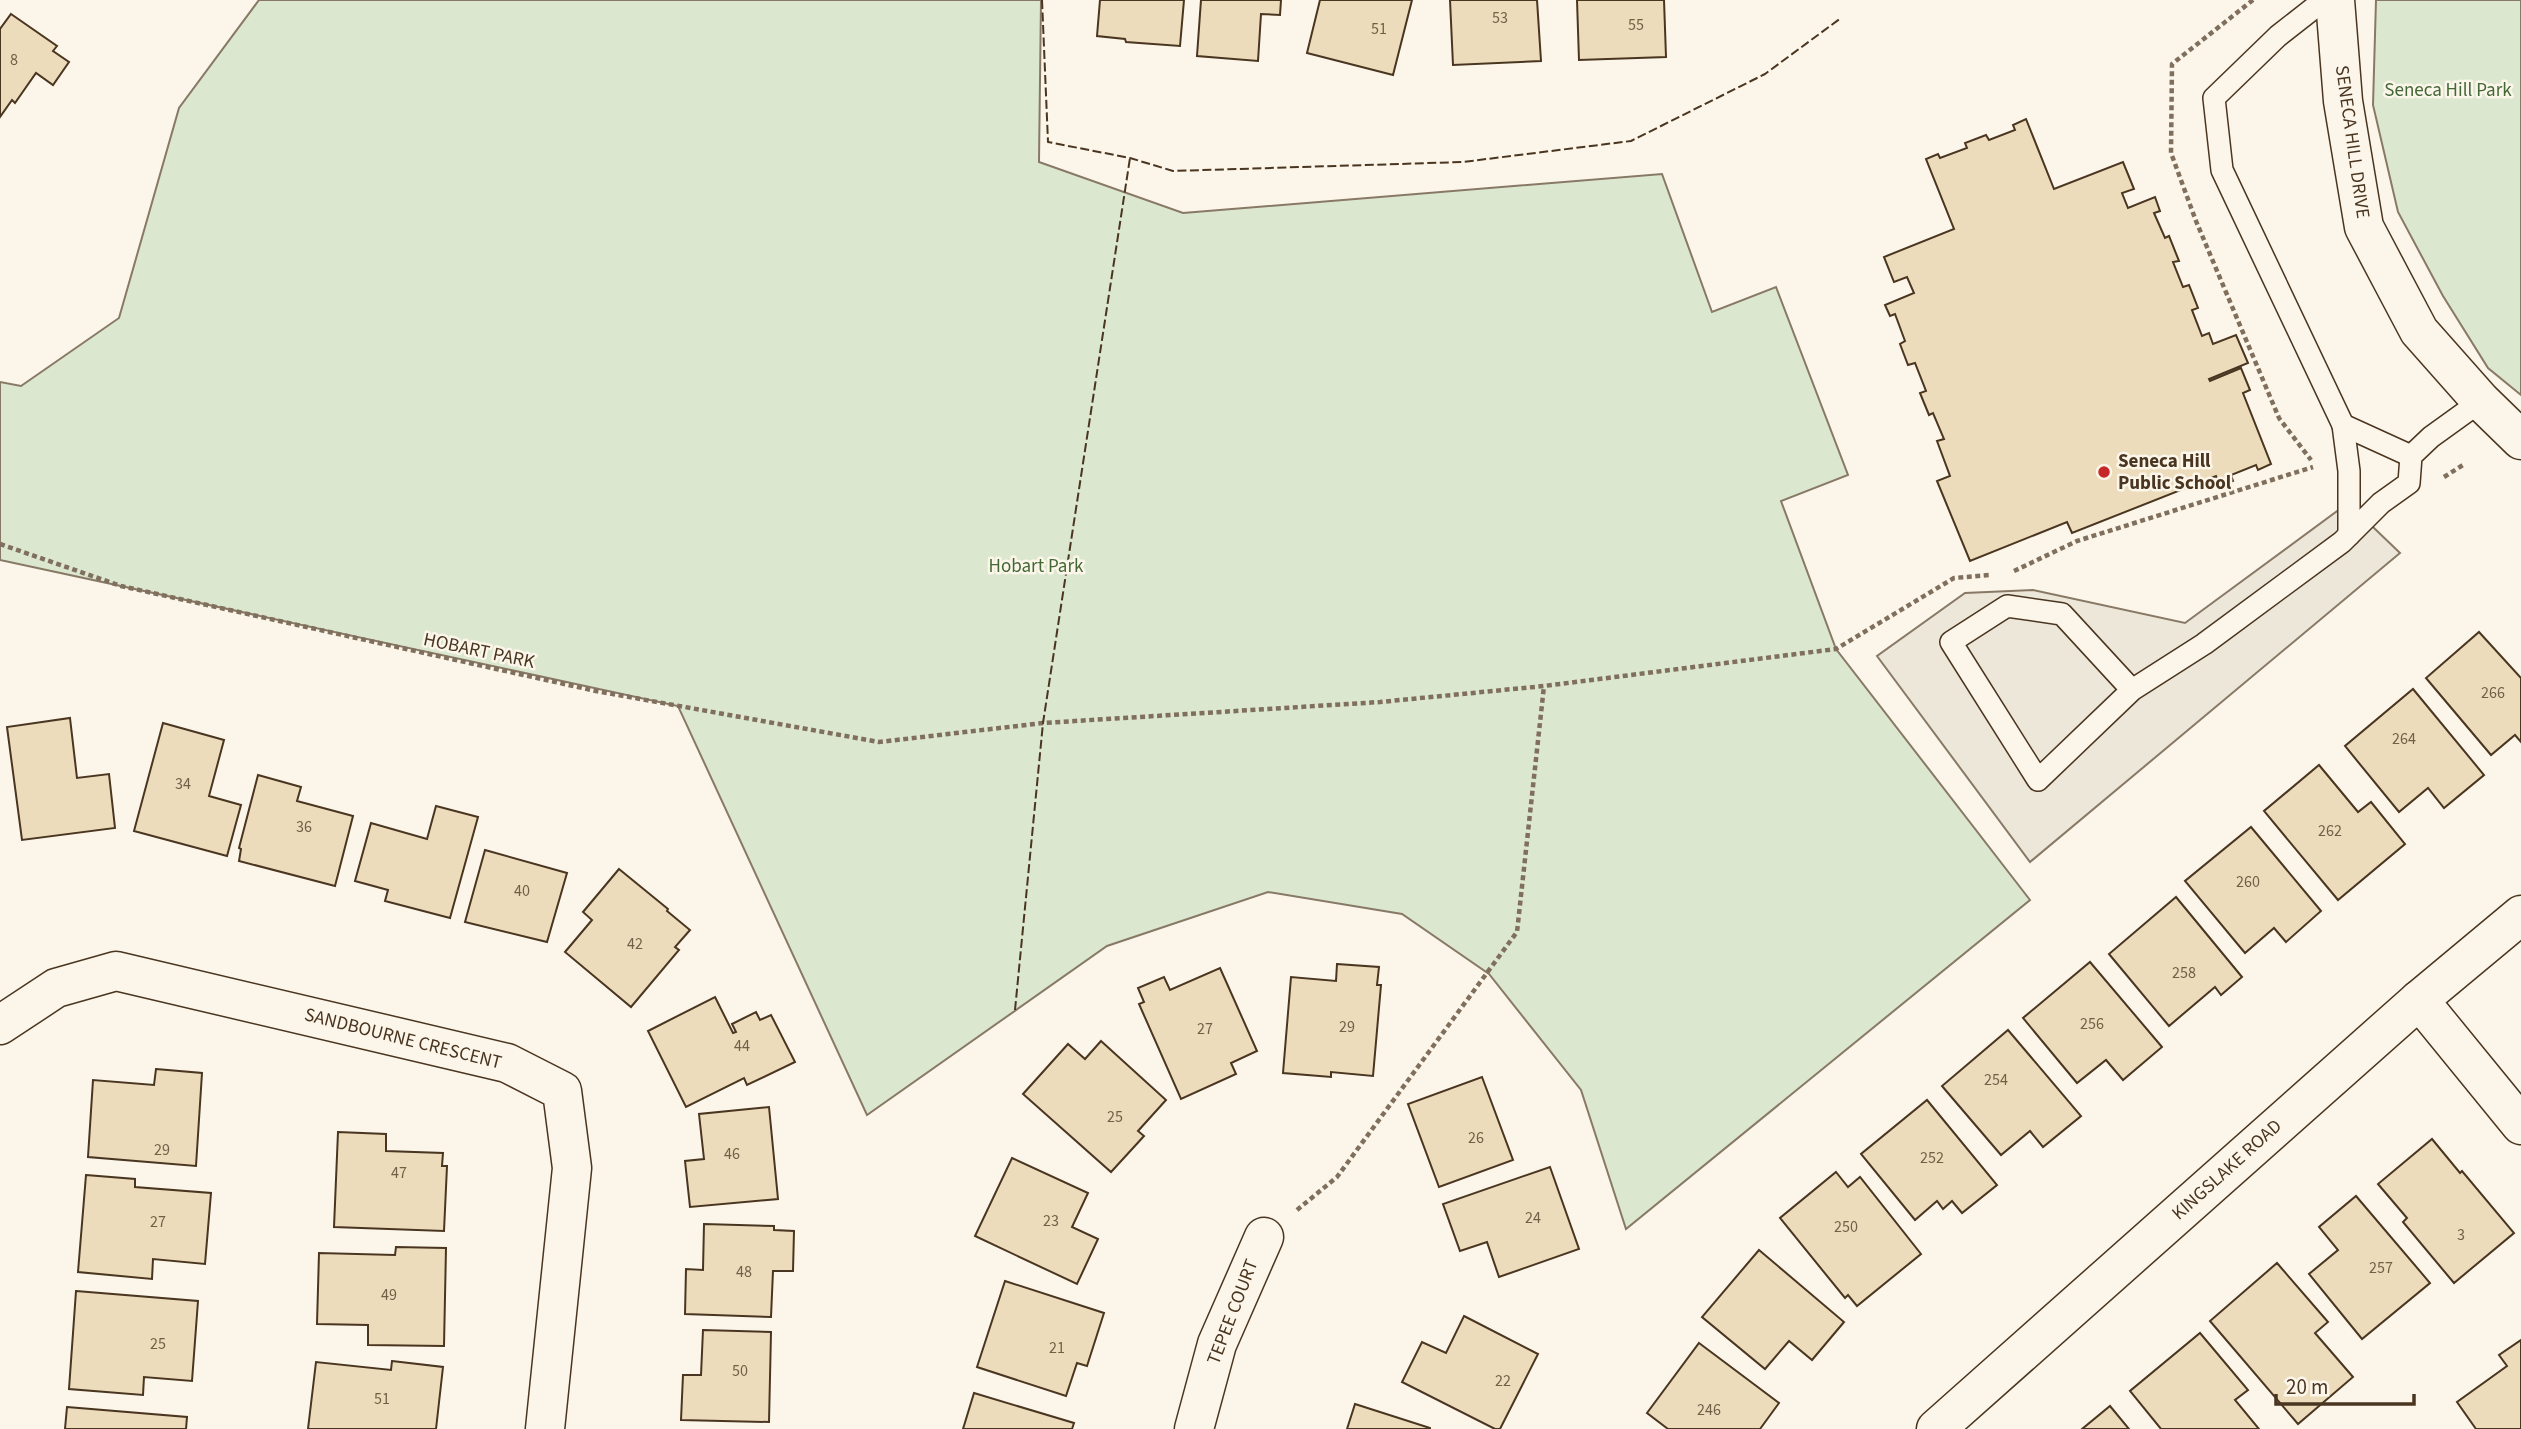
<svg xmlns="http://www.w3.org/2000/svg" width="2521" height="1429" viewBox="0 0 2521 1429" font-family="'Source Sans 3',sans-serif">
<rect width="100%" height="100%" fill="#fbf6e9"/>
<!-- green -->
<g fill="#dce7d0" stroke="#887966" stroke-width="2">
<polygon points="259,0 1041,0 1039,162 1183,213 1662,174 1712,312 1776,287 1848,475 1781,501 1836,649 2030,900 1626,1229 1581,1090 1489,974 1402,914 1268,892 1107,946 867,1115 678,706 0,560 0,382 21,386 119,318 179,108"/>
<polygon points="2376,0 2521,0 2521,395 2488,368 2443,296 2398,212 2373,105"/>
</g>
<!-- parking -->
<polygon fill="#ede7d9" stroke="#887966" stroke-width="2" points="2348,503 2400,553 2030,862 1877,656 1965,593 2033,590 2185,623"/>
<!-- building -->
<g fill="#ecdcbc" stroke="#4a3520" stroke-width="2">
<polygon points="1100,0 1184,0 1180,46 1126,42 1125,39 1097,36"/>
<polygon points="1201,0 1281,0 1280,15 1261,14 1258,61 1197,56"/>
<polygon points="1320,0 1412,0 1393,75 1307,53"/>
<polygon points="1450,0 1537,0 1541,61 1453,65"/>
<polygon points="1577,0 1664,0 1666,57 1579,60"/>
<polygon points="11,14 57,46 53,51 69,62 53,85 36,73 15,103 12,100 0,117 0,29"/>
<polygon points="2026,119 2054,189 2123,162 2134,189 2122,193 2128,208 2155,197 2160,211 2154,213 2165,238 2169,236 2179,261 2173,262 2183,287 2189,285 2198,308 2192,310 2202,336 2209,333 2213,344 2236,335 2248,363 2209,379 2210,381 2241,368 2250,390 2243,393 2271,464 2258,470 2256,465 2231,475 2233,481 2220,486 2216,476 2072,533 2067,522 1970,561 1937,481 1950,476 1937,441 1944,439 1933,413 1929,415 1920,393 1926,391 1915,363 1908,365 1900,344 1905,341 1895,314 1890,316 1885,305 1914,293 1907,277 1894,282 1884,257 1954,229 1926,159 1938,154 1940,158 1967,148 1965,143 1986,135 1989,140 2015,130 2013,125"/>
<polygon points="2479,632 2521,678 2521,742 2515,735 2491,755 2426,678"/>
<polygon points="2413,689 2484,775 2444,808 2428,788 2399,812 2345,746"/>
<polygon points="70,718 77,778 109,774 115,828 22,840 7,727"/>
<polygon points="163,723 224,740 209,796 241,805 227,856 134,831"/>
<polygon points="2319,765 2358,812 2371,802 2405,844 2338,900 2264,811"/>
<polygon points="258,775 301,787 297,801 353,816 335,886 239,861 241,849 239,848"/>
<polygon points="436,806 478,817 450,918 385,901 388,890 355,881 371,823 427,839"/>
<polygon points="2251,827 2321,911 2286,942 2274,928 2245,953 2185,881"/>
<polygon points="485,850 567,873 547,942 465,922"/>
<polygon points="619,869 668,909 667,911 690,930 675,947 679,950 631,1007 565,952 592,920 583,912"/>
<polygon points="2176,897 2242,977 2221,995 2215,987 2169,1026 2109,954"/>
<polygon points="2090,962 2162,1047 2123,1080 2106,1060 2077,1083 2023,1018"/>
<polygon points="1337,964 1379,967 1377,985 1381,985 1373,1076 1331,1072 1331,1077 1283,1073 1291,977 1336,981"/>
<polygon points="1220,968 1257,1051 1231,1063 1236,1074 1181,1099 1139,1004 1144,1002 1138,988 1164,977 1170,990"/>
<polygon points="715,997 733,1033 736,1032 732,1024 756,1012 760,1020 771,1015 795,1062 747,1085 744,1078 686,1107 648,1031"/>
<polygon points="2008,1030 2081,1116 2043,1147 2030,1131 2001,1155 1942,1086"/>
<polygon points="1101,1041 1166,1100 1138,1131 1144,1136 1111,1172 1023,1094 1068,1044 1085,1059"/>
<polygon points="156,1069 202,1073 196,1166 88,1157 93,1080 154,1085"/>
<polygon points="1482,1077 1513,1160 1439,1187 1408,1104"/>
<polygon points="1927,1100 1997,1185 1962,1213 1952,1201 1943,1209 1937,1201 1915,1220 1861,1154"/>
<polygon points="769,1107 778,1199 690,1207 685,1161 704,1159 699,1114"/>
<polygon points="338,1132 386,1134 386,1151 443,1153 442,1166 447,1166 444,1231 334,1227"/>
<polygon points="2432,1139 2460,1173 2462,1171 2514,1233 2454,1283 2403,1222 2407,1218 2378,1184"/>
<polygon points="1012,1158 1088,1193 1072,1227 1098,1239 1077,1284 975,1236"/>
<polygon points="1550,1167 1579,1249 1499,1277 1487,1242 1460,1251 1443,1204"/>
<polygon points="1836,1172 1848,1187 1860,1177 1921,1254 1857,1306 1848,1295 1845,1298 1780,1218"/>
<polygon points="86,1175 135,1179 135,1187 211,1193 205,1264 153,1259 152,1279 78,1272"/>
<polygon points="2356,1196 2430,1283 2362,1339 2309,1274 2338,1250 2319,1227"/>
<polygon points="704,1224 774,1226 774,1230 794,1231 793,1271 773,1271 771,1317 685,1314 686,1269 703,1270"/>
<polygon points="396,1247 446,1248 444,1346 368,1345 368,1325 317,1324 319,1253 395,1255"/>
<polygon points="1759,1250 1844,1322 1812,1360 1789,1341 1765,1369 1702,1317"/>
<polygon points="2277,1263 2328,1322 2315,1333 2353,1377 2298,1424 2210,1321"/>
<polygon points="1005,1281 1104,1313 1087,1366 1077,1363 1066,1396 977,1367"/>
<polygon points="76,1291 198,1301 192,1381 144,1377 143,1395 69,1389"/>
<polygon points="1464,1316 1538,1354 1500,1429 1495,1429 1402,1382 1422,1342 1446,1353"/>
<polygon points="703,1330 771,1332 769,1422 681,1420 683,1375 701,1375"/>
<polygon points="2200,1333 2248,1390 2235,1400 2259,1429 2161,1429 2130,1391"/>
<polygon points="2521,1340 2521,1429 2476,1429 2457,1402 2507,1366 2499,1355"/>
<polygon points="1699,1343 1779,1403 1760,1429 1668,1429 1647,1413"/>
<polygon points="392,1361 443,1367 436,1429 308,1429 316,1362 391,1370"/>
<polygon points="974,1393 1074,1423 1072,1429 963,1429"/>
<polygon points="1355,1404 1430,1428 1430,1429 1347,1429"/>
<polygon points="2110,1406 2129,1429 2082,1429"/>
<polygon points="67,1407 187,1417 186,1429 65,1429"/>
</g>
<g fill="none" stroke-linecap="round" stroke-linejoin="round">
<defs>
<g id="service">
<polyline points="2324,0 2278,36 2214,98 2222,170 2343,425 2411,456"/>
<polyline points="2343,425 2349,471 2349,535"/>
<polyline points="2132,690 2062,614 2007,606 1951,642 2038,780 2132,690 2204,644 2342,542 2381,503 2409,483 2411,456 2431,437 2481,401"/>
</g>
<g id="minor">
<polyline points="2335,0 2343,101 2364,227 2419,331 2481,401 2521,440"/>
<polyline points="2419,1000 2521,1125"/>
<polyline points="0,1025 56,988 116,971 507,1063 562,1091 572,1168 545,1429"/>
<polyline points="1194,1429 1217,1344 1264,1237"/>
<polyline points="1936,1429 2419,1000 2521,915"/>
</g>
</defs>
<!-- service casing -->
<use href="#service" stroke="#4a3520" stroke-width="24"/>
<!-- minor casing -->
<use href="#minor" stroke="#4a3520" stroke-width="41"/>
<!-- path -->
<g stroke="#7f6f5c" stroke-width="4.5" stroke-dasharray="5 3.5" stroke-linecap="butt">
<polyline points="2253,0 2172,64 2171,153 2196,221 2279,418 2311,460"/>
<polyline points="2444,477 2463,465"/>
<polyline points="0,544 121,586 596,691 879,742 1043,723 1380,702 1544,686 1836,649 1954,578 1989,575"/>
<polyline points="2014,571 2077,541 2313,467"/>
<polyline points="1297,1210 1337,1177 1517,932 1544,686"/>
</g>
<!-- service -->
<use href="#service" stroke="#fbf6e9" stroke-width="21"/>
<!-- minor -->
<use href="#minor" stroke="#fbf6e9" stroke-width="38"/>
<!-- fence -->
<g stroke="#4a3520" stroke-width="2" stroke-dasharray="9 3.5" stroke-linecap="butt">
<polyline points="1042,0 1048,142 1130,158 1173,171 1463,162 1631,141 1765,74 1841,18"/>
<polyline points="1015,1010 1043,723 1130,158"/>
</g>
</g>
<!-- markers -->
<circle fill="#c62828" stroke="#fbf6e9" stroke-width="2.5" cx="2104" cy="472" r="7"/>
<g text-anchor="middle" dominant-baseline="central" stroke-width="5" stroke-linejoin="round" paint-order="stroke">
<!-- number labels -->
<g font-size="16" fill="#725f47">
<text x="1500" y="18">53</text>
<text x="1636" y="25">55</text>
<text x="1379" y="29">51</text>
<text x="14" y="60">8</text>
<text x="2493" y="693">266</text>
<text x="2404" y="739">264</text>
<text x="183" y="784">34</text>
<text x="304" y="827">36</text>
<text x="2330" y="831">262</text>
<text x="2248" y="882">260</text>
<text x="522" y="891">40</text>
<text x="635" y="944">42</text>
<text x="2184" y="973">258</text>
<text x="2092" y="1024">256</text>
<text x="1347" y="1027">29</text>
<text x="1205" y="1029">27</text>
<text x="742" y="1046">44</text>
<text x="1996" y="1080">254</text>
<text x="1115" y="1117">25</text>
<text x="1476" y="1138">26</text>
<text x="162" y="1150">29</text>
<text x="732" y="1154">46</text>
<text x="1932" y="1158">252</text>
<text x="399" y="1173">47</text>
<text x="1533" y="1218">24</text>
<text x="1051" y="1221">23</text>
<text x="158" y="1222">27</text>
<text x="1846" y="1227">250</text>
<text x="2461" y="1235">3</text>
<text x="2381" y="1268">257</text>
<text x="744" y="1272">48</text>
<text x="389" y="1295">49</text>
<text x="158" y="1344">25</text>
<text x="1057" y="1348">21</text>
<text x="740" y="1371">50</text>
<text x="1503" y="1381">22</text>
<text x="382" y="1399">51</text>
<text x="1709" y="1410">246</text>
</g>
<!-- park labels -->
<g font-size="19" fill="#436837" stroke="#fbf6e9">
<text x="2448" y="90">Seneca Hill Park</text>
<text x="1036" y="566">Hobart Park</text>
</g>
<!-- street labels -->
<g font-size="19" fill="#4a3520" stroke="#fbf6e9">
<text transform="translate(2352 142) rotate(82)">SENECA HILL DRIVE</text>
<text transform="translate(479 651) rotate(12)">HOBART PARK</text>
<text transform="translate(403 1039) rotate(14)">SANDBOURNE CRESCENT</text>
<text transform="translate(2227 1170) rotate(-42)">KINGSLAKE ROAD</text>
<text transform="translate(1233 1312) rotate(-69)">TEPEE COURT</text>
</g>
<!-- poi labels -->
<g font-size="19" font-weight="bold" fill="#4a3520" stroke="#fbf6e9" text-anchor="start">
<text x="2118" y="461">Seneca Hill<tspan x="2118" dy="22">Public School</tspan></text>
</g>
</g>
<!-- scale -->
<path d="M2276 1394v10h138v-10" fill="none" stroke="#4a3520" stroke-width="3.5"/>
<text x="2286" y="1394" font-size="21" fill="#4a3520" stroke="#fbf6e9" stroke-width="5" paint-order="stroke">20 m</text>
</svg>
